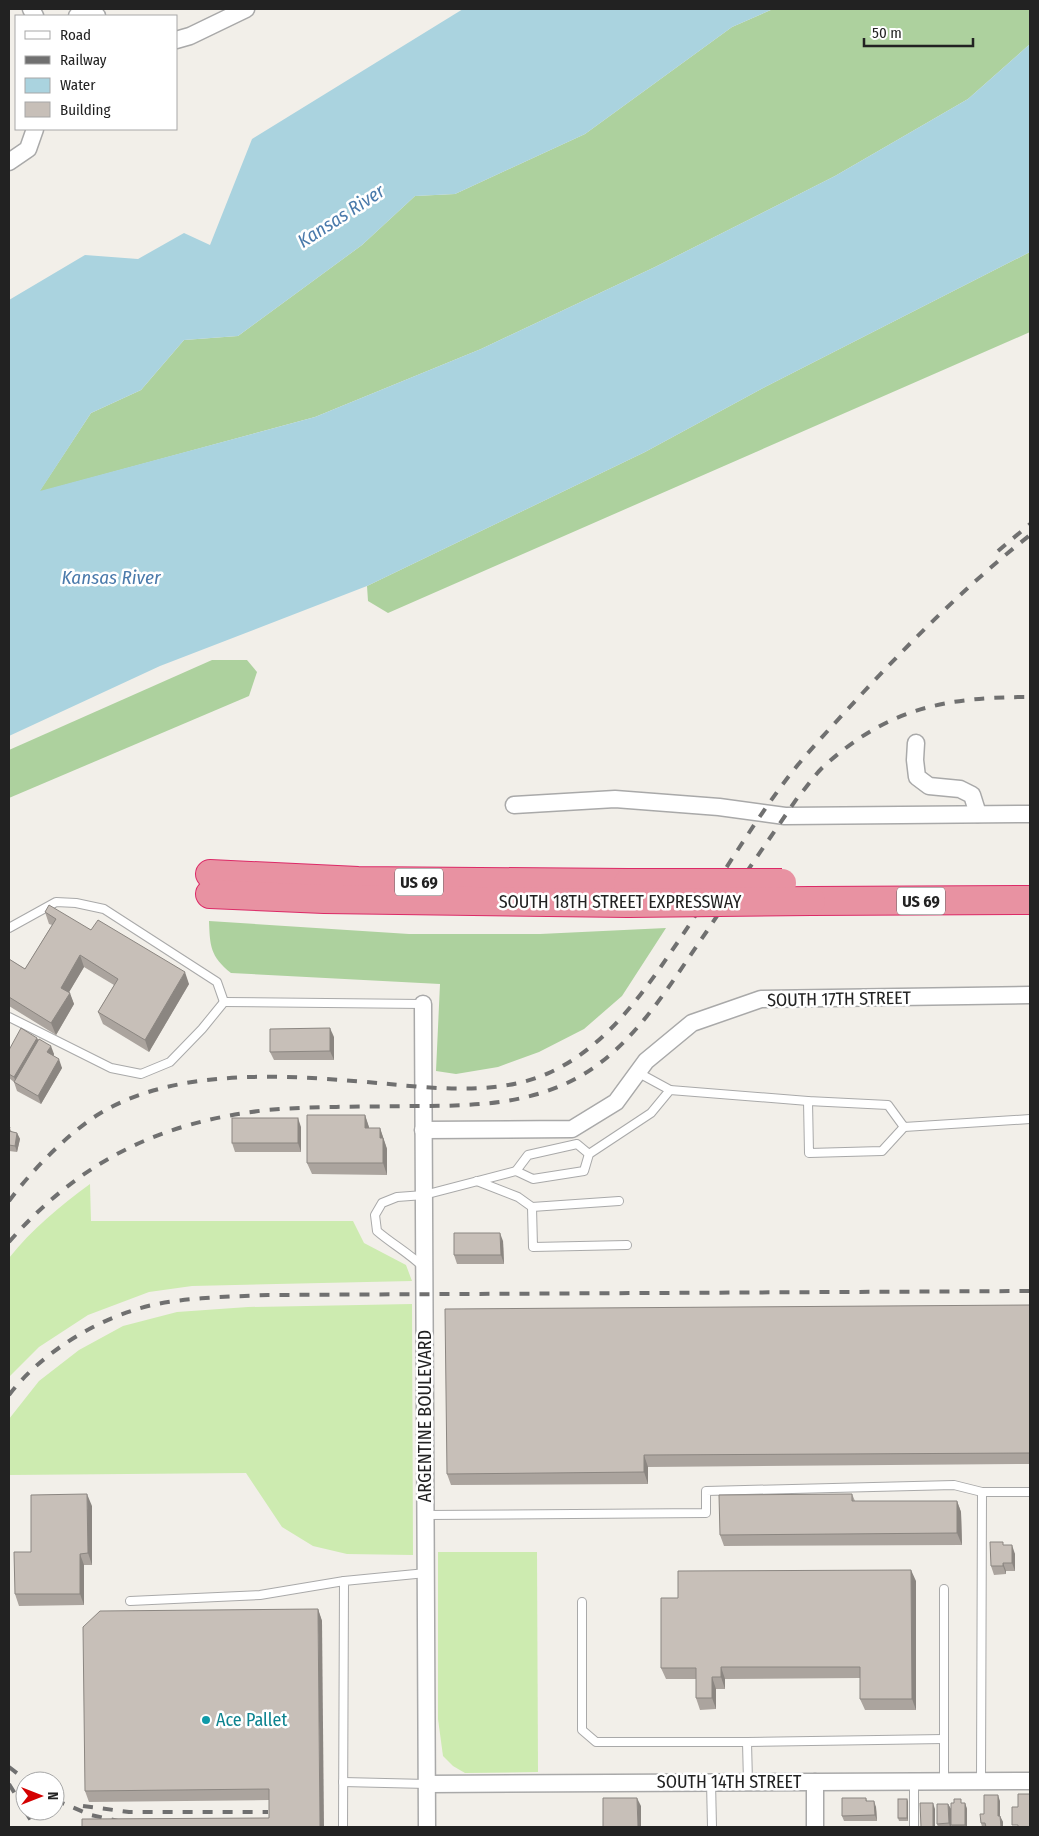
<svg xmlns="http://www.w3.org/2000/svg" width="1039" height="1836" viewBox="0 0 1039 1836" font-family="'Fira Sans Condensed',sans-serif">
<rect width="100%" height="100%" fill="#f2efe9"/>
<!-- grass -->
<g fill="#cdebb0">
<path d="M90,1184L91,1221H353L364,1243L406,1265L412,1281L192,1286L149,1292L88,1315L39,1347L9,1377V1258C32,1229 60,1206 90,1184Z"/>
<polygon points="412,1304 413,1555 347,1554 313,1546 282,1527 246,1473 9,1475 9,1419 39,1381 79,1350 123,1326 177,1312 248,1307"/>
<polygon points="438,1552 537,1552 538,1772 465,1773 453,1766 443,1756 438,1719"/>
</g>
<!-- forest -->
<g fill="#add19e">
<polygon points="773,9 1030,9 1030,44 968,99 835,176 655,267 481,349 315,417 39,492 91,413 141,390 184,340 238,336 362,245 415,196 455,194 585,134 732,27"/>
<polygon points="1030,252 1030,332 388,613 368,601 367,586 645,452 765,387"/>
<polygon points="212,660 247,660 257,672 249,696 9,798 9,750"/>
<path d="M209,921L409,934H540L666,928L622,996L584,1029L539,1052L498,1067L456,1074L436,1071L440,984L231,973C210,956 210,946 209,921Z"/>
</g>
<!-- water -->
<polygon fill="#aad3df" points="463,9 773,9 732,27 585,134 455,194 415,196 362,245 238,336 184,340 141,390 91,413 40,491 315,417 481,349 655,267 835,176 968,99 1030,44 1030,252 765,387 645,452 367,586 160,666 9,736 9,300 85,255 138,259 184,233 210,245 252,139"/>
<g fill="none" stroke-linecap="round" stroke-linejoin="round">
<defs>
<g id="service">
<polyline points="9,928 56,902 76,903 104,909 217,982 224,1002"/>
<polyline points="224,1002 423,1004"/>
<polyline points="9,1017 111,1068 141,1074 170,1062 202,1029 224,1002"/>
<polyline points="637,1072 670,1090"/>
<polyline points="808,1101 809,1153 882,1151 904,1127"/>
<polyline points="516,1171 528,1155 577,1144 589,1154"/>
<polyline points="477,1181 518,1197 532,1207 619,1201"/>
<polyline points="532,1207 533,1247 627,1245"/>
<path d="M423,1267C409,1253 392,1244 377,1231L375,1215L382,1203L397,1197L424,1195L516,1171L533,1179L584,1171L589,1154L651,1113L670,1090L808,1101L888,1105L904,1127L1030,1119"/>
<polyline points="425,1515 706,1513 706,1491 954,1485 982,1492 1030,1492"/>
<polyline points="944,1589 944,1781"/>
<polyline points="130,1601 260,1595 344,1581"/>
<polyline points="582,1602 582,1730 596,1742 747,1742"/>
<polyline points="914,1781 914,1827"/>
<polyline points="981,1781 982,1492"/>
<polyline points="343,1782 427,1784"/>
<polyline points="711,1782 712,1827"/>
<polyline points="748,1782 747,1742 944,1739"/>
<polyline points="343,1827 344,1581 426,1573"/>
</g>
<g id="minor">
<polyline points="31,9 35,16"/>
<polyline points="77,16 91,11 97,16"/>
<polyline points="176,40 190,36 246,9"/>
<polyline points="9,162 28,149 35,129"/>
<polyline points="916,743 915,760 917,777 929,786 960,789 972,795 978,814"/>
<polyline points="514,805 615,799 719,807 785,816 1030,814"/>
<polyline points="423,1004 427,1827"/>
<polyline points="423,1130 572,1129 616,1102 646,1061 692,1023 761,999 1030,995"/>
<polyline points="815,1782 815,1827"/>
<polyline points="427,1784 1030,1781"/>
</g>
<g id="motorway">
<polyline points="210,874 358,881 628,883"/>
<polyline points="210,894 324,899 628,903"/>
<polyline points="811,901 1030,900"/>
</g>
</defs>
<!-- service casing -->
<use href="#service" stroke="#a9a9a9" stroke-width="10"/>
<!-- minor casing -->
<use href="#minor" stroke="#a9a9a9" stroke-width="19"/>
<!-- motorway casing -->
<use href="#motorway" stroke="#dc2a67" stroke-width="30"/>
<!-- service -->
<use href="#service" stroke="#fff" stroke-width="8"/>
<!-- minor -->
<use href="#minor" stroke="#fff" stroke-width="16"/>
<!-- motorway -->
<use href="#motorway" stroke="#e892a2" stroke-width="28"/>
<!-- rail -->
<g stroke="#707070" stroke-width="4" stroke-dasharray="10 10" stroke-linecap="butt">
<polyline points="998,551 1030,524"/>
<path d="M9,1201C31,1171 72,1129 104,1111C185,1065 299,1076 389,1084C441,1089 502,1095 551,1072C604,1047 639,999 671,952C712,893 748,829 792,772C813,746 836,722 858,698C912,640 968,584 1030,535"/>
<path d="M9,1242C80,1161 160,1122 267,1110C314,1106 362,1107 409,1106C469,1106 531,1106 584,1074C638,1041 672,981 707,931C737,886 767,842 798,797C806,788 813,777 822,768C887,708 945,697 1030,697"/>
<path d="M9,1395C38,1357 86,1326 131,1311C171,1297 226,1297 268,1295L1030,1291"/>
<polyline points="9,1767 27,1781"/>
<polyline points="9,1784 25,1810"/>
<polyline points="55,1800 91,1815 118,1821"/>
<polyline points="83,1806 129,1812 268,1812"/>
<polyline points="25,1811 35,1827"/>
</g>
<defs>
<g id="motorway-bridge">
<polyline points="628,883 782,883"/>
<polyline points="628,903 811,901"/>
</g>
</defs>
<!-- motorway-bridge casing -->
<use href="#motorway-bridge" stroke="#dc2a67" stroke-width="30" stroke-linecap="butt"/>
<!-- motorway-bridge -->
<use href="#motorway-bridge" stroke="#e892a2" stroke-width="28"/>
</g>
<!-- wall -->
<g fill="#aba49e">
<polygon points="45,912 91,930 189,984 149,1052 103,1024 98,1012 114,985 84,967 69,992 74,1004 56,1035 9,1006 9,959 25,969 52,925 49,924"/>
<polygon points="334,1037 334,1060 274,1060 270,1052"/>
<polygon points="37,1038 38,1040 54,1054 54,1056 62,1068 41,1104 17,1091 14,1082 9,1078 9,1050"/>
<polygon points="365,1115 369,1128 380,1128 387,1149 387,1175 312,1174 307,1163"/>
<polygon points="9,1127 12,1132 17,1133 20,1139 17,1152 9,1151 9,1153"/>
<polygon points="301,1127 301,1152 235,1152 232,1143"/>
<polygon points="503,1241 504,1264 457,1264 454,1255"/>
<polygon points="1030,1305 1030,1464 648,1467 648,1484 451,1485 447,1474"/>
<polygon points="852,1494 855,1501 957,1501 961,1512 962,1545 724,1546 720,1535"/>
<polygon points="92,1506 92,1565 84,1565 84,1605 19,1606 15,1594 31,1552"/>
<polygon points="1004,1545 1015,1554 1015,1571 1006,1571 1006,1574 994,1575 991,1566"/>
<polygon points="916,1581 916,1710 865,1710 860,1699 860,1678 725,1679 725,1689 716,1689 716,1709 700,1710 696,1698 696,1679 666,1679 661,1668 678,1598"/>
<polygon points="318,1609 322,1621 269,1818 269,1800 89,1802 85,1791"/>
<polygon points="866,1798 867,1801 876,1807 877,1821 844,1821 842,1816"/>
<polygon points="907,1799 908,1802 908,1821 899,1821 898,1818"/>
<polygon points="1000,1801 1000,1816 1003,1822 1003,1827 982,1827 981,1823 984,1814"/>
<polygon points="963,1803 965,1803 967,1809 967,1827 952,1827 951,1825"/>
<polygon points="948,1804 951,1809 951,1827 938,1827 937,1824"/>
</g>
<!-- shaded-wall -->
<g fill="#8b8681">
<polygon points="80,955 84,967 65,999 61,988"/>
<polygon points="185,972 189,984 149,1052 145,1040"/>
<polygon points="70,993 74,1004 56,1035 51,1023"/>
<polygon points="330,1028 334,1037 334,1060 330,1051"/>
<polygon points="37,1038 40,1044 16,1083 14,1077"/>
<polygon points="51,1046 54,1054 51,1061 47,1052"/>
<polygon points="59,1059 62,1068 41,1104 38,1096"/>
<polygon points="365,1115 369,1127 369,1140 365,1128"/>
<polygon points="298,1118 301,1127 301,1152 298,1143"/>
<polygon points="380,1128 387,1149 387,1175 383,1163 380,1138"/>
<polygon points="17,1133 20,1139 17,1152 15,1146"/>
<polygon points="500,1233 503,1241 504,1264 501,1255"/>
<polygon points="644,1455 648,1467 648,1484 644,1472"/>
<polygon points="87,1494 92,1506 92,1565 88,1553"/>
<polygon points="957,1501 961,1512 962,1545 957,1533"/>
<polygon points="1012,1545 1015,1554 1015,1571 1012,1563"/>
<polygon points="80,1554 84,1565 84,1605 80,1594"/>
<polygon points="1003,1563 1006,1571 1006,1574 1003,1566"/>
<polygon points="911,1570 916,1581 916,1710 912,1699"/>
<polygon points="318,1609 322,1621 324,1827 320,1827"/>
<polygon points="721,1667 725,1679 725,1689 721,1677"/>
<polygon points="712,1677 716,1689 716,1709 712,1698"/>
<polygon points="998,1795 1000,1801 1000,1822 998,1816"/>
<polygon points="637,1798 641,1806 641,1827 638,1827"/>
<polygon points="907,1799 908,1802 908,1821 907,1818"/>
<polygon points="874,1801 876,1807 877,1821 875,1815"/>
<polygon points="933,1803 935,1809 935,1827 933,1827"/>
<polygon points="965,1803 967,1809 967,1827 966,1827 965,1825"/>
<polygon points="948,1804 951,1809 951,1827 950,1827 949,1823"/>
<polygon points="1000,1816 1003,1822 1003,1827 1001,1827"/>
</g>
<!-- building -->
<g fill="#c7bfb8" stroke="#8b8681">
<polygon points="49,905 91,930 98,920 185,972 145,1040 98,1012 118,979 80,955 61,988 70,993 51,1023 9,997 9,959 25,969 56,919 45,912"/>
<polygon points="21,1028 37,1038 14,1077 9,1074 9,1050"/>
<polygon points="330,1028 330,1051 270,1052 270,1029"/>
<polygon points="39,1039 51,1046 47,1052 59,1059 38,1096 14,1082"/>
<polygon points="307,1115 365,1115 365,1128 380,1128 380,1138 383,1138 383,1163 307,1163"/>
<rect x="232" y="1118" width="66" height="25"/>
<polygon points="9,1127 10,1127 9,1131 17,1133 15,1146 9,1145"/>
<polygon points="454,1233 500,1233 501,1255 454,1255"/>
<polygon points="1030,1305 1030,1453 644,1455 644,1472 447,1474 445,1309"/>
<polygon points="87,1494 88,1553 80,1554 80,1594 15,1594 14,1552 31,1552 31,1495"/>
<polygon points="852,1494 852,1501 957,1501 957,1533 720,1535 719,1495"/>
<polygon points="990,1542 1003,1542 1003,1545 1012,1545 1012,1563 1003,1563 1003,1566 991,1566"/>
<polygon points="911,1570 912,1699 860,1699 860,1667 721,1667 721,1677 712,1677 712,1698 696,1698 696,1668 661,1668 661,1598 678,1598 678,1571"/>
<polygon points="318,1609 320,1827 82,1827 82,1819 269,1818 269,1789 85,1791 83,1627 100,1611"/>
<polygon points="1018,1794 1030,1794 1030,1827 1018,1827 1018,1825 1012,1825 1012,1807 1018,1807"/>
<polygon points="984,1795 998,1795 998,1816 1000,1816 1001,1827 986,1827 985,1823 981,1823 980,1814 984,1814"/>
<polygon points="603,1798 637,1798 638,1827 603,1827"/>
<polygon points="842,1798 866,1798 866,1801 874,1801 875,1815 842,1816"/>
<rect x="898" y="1799" width="9" height="19"/>
<polygon points="954,1799 961,1799 961,1803 965,1803 965,1825 951,1825 951,1803 954,1803"/>
<polygon points="920,1803 933,1803 933,1827 921,1827"/>
<polygon points="937,1804 948,1804 949,1823 937,1824"/>
</g>
<!-- markers -->
<circle fill="#0f9aa8" stroke="#fff" stroke-width="2" cx="206" cy="1720" r="5"/>
<g text-anchor="middle" dominant-baseline="central" stroke-width="5" stroke-linejoin="round" paint-order="stroke">
<!-- shield labels -->
<g fill="#fff" stroke="#646464" stroke-width="1">
<rect x="395" y="868.5" width="48" height="27" rx="4"/>
<rect x="897" y="887.5" width="48" height="27" rx="4"/>
</g>
<g font-size="16" font-weight="bold" fill="#222">
<text x="419" y="882">US 69</text>
<text x="921" y="901">US 69</text>
</g>
<!-- street labels -->
<g font-size="18" fill="#222" stroke="#fff">
<text x="620" y="902">SOUTH 18TH STREET EXPRESSWAY</text>
<text transform="translate(839 999) rotate(-1)">SOUTH 17TH STREET</text>
<text transform="translate(425 1416) rotate(-90)">ARGENTINE BOULEVARD</text>
<text x="729" y="1782">SOUTH 14TH STREET</text>
</g>
<!-- culture labels -->
<g font-size="18" fill="#0d838f" stroke="#fff" text-anchor="start">
<text x="216" y="1720">Ace Pallet</text>
</g>
<!-- water labels -->
<g font-size="19" font-style="italic" fill="#4a7aab" stroke="#fff">
<text transform="translate(341 216) rotate(-33)">Kansas River</text>
<text x="111" y="577">Kansas River</text>
</g>
</g>
<!-- border -->
<rect width="1039" height="1836" fill="none" stroke="#222222" stroke-width="20"/>
<!-- legend -->
<rect x="15" y="15" width="162" height="115" fill="#ffffff" stroke="#a7a7a7"/>
<rect x="25" y="31" width="25" height="8" fill="#ffffff" stroke="#a7a7a7"/>
<text x="60" y="40" font-size="15" fill="#222222">Road</text>
<rect x="25" y="56" width="25" height="8" fill="#707070" stroke="#a7a7a7"/>
<text x="60" y="65" font-size="15" fill="#222222">Railway</text>
<rect x="25" y="78" width="25" height="15" fill="#aad3df" stroke="#a7a7a7"/>
<text x="60" y="90" font-size="15" fill="#222222">Water</text>
<rect x="25" y="102" width="25" height="15" fill="#c7bfb8" stroke="#a7a7a7"/>
<text x="60" y="115" font-size="15" fill="#222222">Building</text>
<!-- north arrow -->
<g transform="translate(40 1796) rotate(90)"><circle r="24" fill="#ffffff" stroke="#a7a7a7"/>
<path d="M0-4L9 19L0 12L-9 19Z" fill="#d40000"/>
<text y="-8" font-size="14" font-weight="bold" text-anchor="middle" fill="#222222">N</text>
</g>
<!-- scale -->
<path d="M864 38v8h109v-8" fill="none" stroke="#222222" stroke-width="2.5"/>
<text x="872" y="38" font-size="15" fill="#222222" stroke="#ffffff" stroke-width="4" paint-order="stroke">50 m</text>
</svg>
